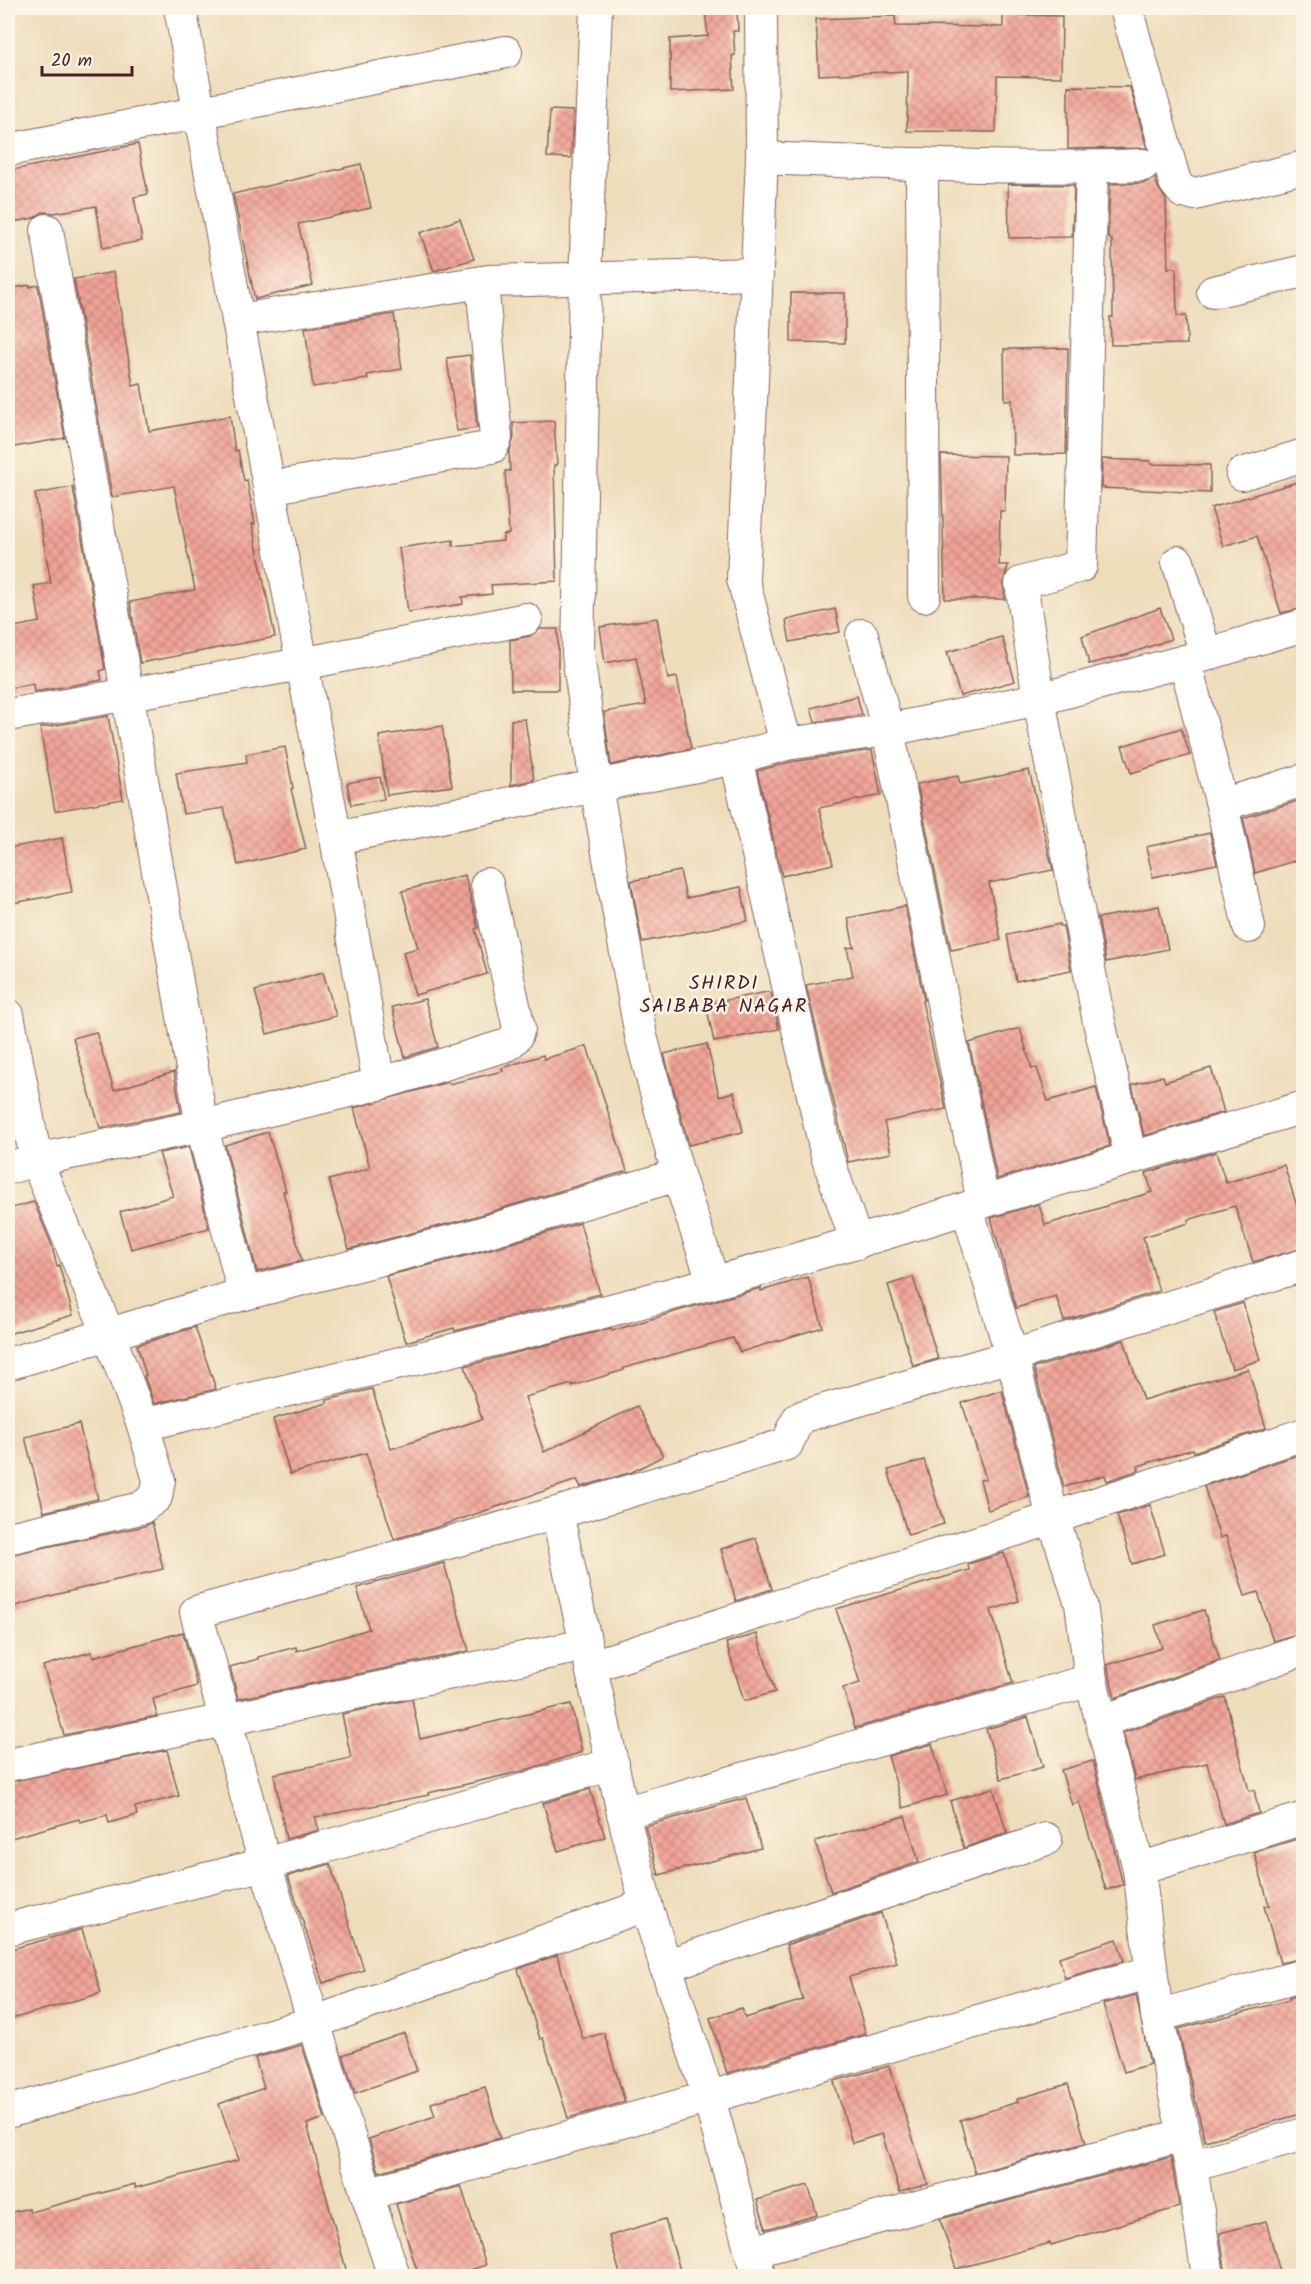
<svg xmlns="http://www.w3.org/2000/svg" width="1311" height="2284" viewBox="0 0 1311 2284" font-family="Kalam,sans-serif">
<defs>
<pattern id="building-cross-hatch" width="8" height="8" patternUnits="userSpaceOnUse" patternTransform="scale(1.5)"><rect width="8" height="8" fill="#f2a498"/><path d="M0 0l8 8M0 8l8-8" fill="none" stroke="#c6857c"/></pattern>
</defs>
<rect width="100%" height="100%" fill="#fcf5e5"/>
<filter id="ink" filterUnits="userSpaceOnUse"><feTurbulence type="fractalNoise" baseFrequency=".0167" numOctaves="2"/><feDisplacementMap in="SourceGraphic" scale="12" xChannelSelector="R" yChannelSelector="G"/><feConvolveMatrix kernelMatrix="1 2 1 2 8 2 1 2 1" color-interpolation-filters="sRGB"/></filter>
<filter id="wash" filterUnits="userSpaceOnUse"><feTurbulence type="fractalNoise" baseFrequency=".008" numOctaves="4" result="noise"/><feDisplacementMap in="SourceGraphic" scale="24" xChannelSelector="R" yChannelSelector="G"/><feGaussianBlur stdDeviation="1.35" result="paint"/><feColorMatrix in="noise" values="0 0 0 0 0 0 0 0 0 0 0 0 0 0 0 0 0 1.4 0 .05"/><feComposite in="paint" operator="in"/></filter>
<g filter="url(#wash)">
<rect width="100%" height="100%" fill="#edb"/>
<g id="blocks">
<!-- building -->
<g fill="url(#building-cross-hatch)">
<polygon points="737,9 738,31 733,31 735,55 732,56 734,89 670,92 670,39 708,36 705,11"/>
<polygon points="1003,15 1062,16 1061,77 997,76 996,132 907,131 908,71 819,75 816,19 895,16 896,26 1003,27"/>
<polygon points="1068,86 1130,87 1147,148 1068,149"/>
<polygon points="550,110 573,111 571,158 547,157"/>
<polygon points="138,144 148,194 134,197 142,241 103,248 96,206 54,213 43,212 34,218 8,223 8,171"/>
<polygon points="361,164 371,208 298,224 313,285 255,299 233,194"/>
<polygon points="1155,178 1158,187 1166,200 1168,268 1176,268 1177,316 1186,316 1187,344 1111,345 1110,317 1113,317 1112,240 1108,237 1110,184 1144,183"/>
<polygon points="1008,184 1074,185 1072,237 1009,238"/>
<polygon points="460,219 474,259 434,271 420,233"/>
<polygon points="114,272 133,386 141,384 149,431 230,416 235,451 238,450 244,481 247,480 255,524 252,524 275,637 140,663 130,602 195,590 174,486 112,497 74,279"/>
<polygon points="30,285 30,287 38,285 65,438 8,448 8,289"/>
<polygon points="791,293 845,293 845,343 791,342"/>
<polygon points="394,314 402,369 367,375 368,379 313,387 305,328"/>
<polygon points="1068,348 1066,454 1013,455 1012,400 1005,400 1004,349"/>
<polygon points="470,355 477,428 457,431 447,358"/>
<polygon points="554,421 557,465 554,465 557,581 491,585 492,594 462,597 463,604 408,612 399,548 453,540 453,546 503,541 503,535 509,534 505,471 510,471 509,453 514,437 513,423"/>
<polygon points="941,455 1006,456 1005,511 1000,511 999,565 1008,565 1003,585 1005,599 945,599"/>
<polygon points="1102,459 1150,461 1150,464 1210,465 1210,493 1101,488"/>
<polygon points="1304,480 1304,608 1281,613 1257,536 1223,546 1211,508"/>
<polygon points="73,487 105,669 100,671 102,680 34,692 33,684 8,688 8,628 40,622 34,586 51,583 35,494"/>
<polygon points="1160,608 1171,639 1126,655 1089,664 1082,636"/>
<polygon points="835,609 840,632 790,642 786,620"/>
<polygon points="657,618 668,679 677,677 691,749 611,765 604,712 646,705 636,657 605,663 600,627"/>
<polygon points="540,629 558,629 558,690 511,690 510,640 530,636"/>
<polygon points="1002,637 1015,681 960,696 947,652"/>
<polygon points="857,696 862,715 815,722 811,708"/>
<polygon points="108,716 123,799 55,811 40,728"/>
<polygon points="525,719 534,780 511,785 511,720"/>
<polygon points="442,726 452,786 387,795 379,736"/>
<polygon points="1181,728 1190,755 1131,773 1122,746"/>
<polygon points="285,747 293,788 291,789 306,849 238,865 224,808 183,814 176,773 247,762 246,754"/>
<polygon points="872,750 881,795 819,808 833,864 782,876 757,771 790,762"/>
<polygon points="1029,770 1053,870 989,883 1001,940 951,950 917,784 958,776 960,784"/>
<polygon points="380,777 384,799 351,805 347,783"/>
<polygon points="1304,799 1304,858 1255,873 1243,818"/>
<polygon points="1210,833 1217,864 1153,877 1146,847"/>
<polygon points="62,838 72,892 8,904 8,848"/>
<polygon points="680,871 686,898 741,887 748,921 642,942 631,881"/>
<polygon points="465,875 478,928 475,929 487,974 415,995 403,952 418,948 402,891"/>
<polygon points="905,906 924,1000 922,1001 946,1109 884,1122 891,1153 848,1162 806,985 853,976 847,948 854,947 848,918"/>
<polygon points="1159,906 1168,949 1106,962 1098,918"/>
<polygon points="1060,924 1060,926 1063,926 1071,970 1016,981 1007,935"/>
<polygon points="323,972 336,1016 267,1034 255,991"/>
<polygon points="767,992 771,993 779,1029 714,1042 706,1004"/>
<polygon points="425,999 438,1047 405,1057 392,1007"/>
<polygon points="1020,1028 1032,1069 1037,1068 1048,1101 1096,1087 1110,1146 997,1179 969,1043"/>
<polygon points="96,1032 114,1090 174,1072 181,1112 100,1128 73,1038"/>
<polygon points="707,1044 719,1096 734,1092 743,1132 689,1145 664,1054"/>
<polygon points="587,1046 627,1171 463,1220 349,1249 329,1180 370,1168 354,1108 448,1082 449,1084 503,1071 502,1068 543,1055 544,1059"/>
<polygon points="1211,1068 1224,1112 1144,1136 1132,1085 1163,1076 1165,1082"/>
<polygon points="268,1132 286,1191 283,1191 302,1261 257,1272 225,1145"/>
<polygon points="189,1147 209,1228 131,1249 120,1212 173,1196 159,1153"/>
<polygon points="1216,1152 1226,1183 1284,1165 1304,1229 1304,1248 1253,1262 1235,1206 1188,1220 1189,1223 1143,1237 1159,1291 1064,1321 1056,1296 1016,1308 991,1218 1039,1204 1045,1225 1152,1192 1146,1173"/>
<polygon points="34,1202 51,1243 57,1266 59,1265 73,1315 8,1334 8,1209"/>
<polygon points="580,1223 600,1294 455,1331 454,1328 406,1342 386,1276 473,1254"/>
<polygon points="808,1277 823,1327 740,1352 733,1338 624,1368 624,1370 572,1386 572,1384 525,1397 544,1452 637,1406 663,1456 632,1472 581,1487 577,1480 434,1528 394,1539 366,1453 290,1474 273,1419 327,1403 327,1400 372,1389 391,1449 482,1419 465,1366 611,1328 612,1331 681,1310 761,1288 761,1291"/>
<polygon points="913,1277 938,1359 913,1366 888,1285"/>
<polygon points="1243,1303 1260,1360 1232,1369 1214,1312"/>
<polygon points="195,1327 216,1389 154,1404 144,1376 146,1375 137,1345"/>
<polygon points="1124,1340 1143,1400 1248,1369 1266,1428 1194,1452 1193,1449 1138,1466 1139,1470 1107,1481 1105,1475 1064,1487 1034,1368"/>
<polygon points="1002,1390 1029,1497 988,1510 980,1480 986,1479 962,1403"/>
<polygon points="79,1424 98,1499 44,1512 25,1437"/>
<polygon points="1304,1453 1304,1632 1273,1641 1258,1592 1245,1596 1226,1536 1220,1538 1204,1486"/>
<polygon points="924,1460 944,1524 908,1535 888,1470"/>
<polygon points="1150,1505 1165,1554 1132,1564 1117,1515"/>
<polygon points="152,1522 163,1569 58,1594 8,1608 8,1555 145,1526"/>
<polygon points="756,1538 772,1589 736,1601 721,1549"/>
<polygon points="1004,1553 1019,1601 991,1610 1013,1683 855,1728 843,1688 860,1683 836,1609 969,1570 968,1564"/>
<polygon points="444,1563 469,1651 238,1699 230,1667 258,1659 258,1657 296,1647 297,1651 369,1629 357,1588"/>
<polygon points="1204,1610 1220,1660 1115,1698 1107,1665 1162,1648 1155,1625"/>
<polygon points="183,1632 197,1686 153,1699 157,1716 64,1735 43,1666 91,1652 93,1657"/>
<polygon points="757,1634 775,1692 744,1701 726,1643"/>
<polygon points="1225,1697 1249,1791 1254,1790 1259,1813 1224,1824 1207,1763 1135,1780 1123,1733"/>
<polygon points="412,1699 420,1739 571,1704 582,1752 523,1771 428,1793 429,1795 315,1817 319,1830 286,1839 274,1774 351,1758 342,1714"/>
<polygon points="1028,1717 1043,1767 1001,1779 986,1729"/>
<polygon points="932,1744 947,1795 903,1808 888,1756"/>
<polygon points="167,1750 179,1796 135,1807 137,1815 109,1823 107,1815 80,1822 79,1819 8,1839 8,1782"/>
<polygon points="1093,1761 1123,1885 1106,1890 1079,1802 1072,1805 1061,1770"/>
<polygon points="993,1788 1007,1833 964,1848 950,1801"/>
<polygon points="590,1789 605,1837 558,1851 543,1803"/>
<polygon points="746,1798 761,1848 659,1875 645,1826"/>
<polygon points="905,1816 919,1862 831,1892 815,1841"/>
<polygon points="1304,1837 1304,1958 1280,1963 1264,1906 1269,1905 1254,1852"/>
<polygon points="330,1864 364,1970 323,1983 288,1876"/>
<polygon points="881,1913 897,1963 849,1977 866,2034 727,2073 710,2018 742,2008 745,2018 803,2000 786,1945"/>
<polygon points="82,1929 101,1993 8,2020 8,1950"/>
<polygon points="1117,1939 1124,1961 1065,1978 1059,1957"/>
<polygon points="557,1955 583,2039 604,2033 625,2102 568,2118 543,2038 540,2039 518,1969"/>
<polygon points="1304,1994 1304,2113 1205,2141 1178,2029 1290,2000 1289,1998"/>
<polygon points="1136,1995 1150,2064 1124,2072 1103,2004"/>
<polygon points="404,2033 417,2071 355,2093 343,2055"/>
<polygon points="302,2045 325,2118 307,2124 348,2277 8,2277 8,2213 29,2208 30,2212 135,2184 135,2188 239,2160 219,2104 264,2088 255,2058"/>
<polygon points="889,2066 928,2184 900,2192 882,2134 852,2143 834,2081"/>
<polygon points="1068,2084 1086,2143 975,2173 960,2120 1018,2102 1017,2099"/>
<polygon points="485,2087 500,2138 379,2172 369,2139 435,2116 431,2103"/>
<polygon points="1171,2157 1179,2207 1051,2245 1050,2243 956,2269 940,2219"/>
<polygon points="808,2185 817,2215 766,2229 757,2200"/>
<polygon points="461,2186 486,2265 447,2277 419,2277 396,2204"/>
<polygon points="665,2219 682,2277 621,2277 609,2236"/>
<polygon points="1266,2221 1280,2272 1265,2277 1226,2277 1220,2233"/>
</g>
</g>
</g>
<g filter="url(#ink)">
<use href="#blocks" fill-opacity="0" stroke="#83625d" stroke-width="1.5"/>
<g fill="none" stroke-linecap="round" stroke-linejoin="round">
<defs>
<g id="minor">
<polyline points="180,8 302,664 336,838 379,1084"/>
<polyline points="596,8 585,278 578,654 596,786 641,1036 678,1175 713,1281"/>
<polyline points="761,8 762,158 743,579 786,744"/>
<polyline points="1126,8 1175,182 1183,192 1195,194 1304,167"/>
<polyline points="8,150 506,52"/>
<path d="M762,158C889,163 1016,170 1143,165"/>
<polyline points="922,164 924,596"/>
<polyline points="1092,167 1081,566 1021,583 1039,699 1099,1022 1131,1158"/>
<polyline points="47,230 202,1126 244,1294"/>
<polyline points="1213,292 1304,271"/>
<polyline points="238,320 489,281 757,274"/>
<polyline points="1242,474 1304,455"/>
<polyline points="269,488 492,447 496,438 482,282"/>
<polyline points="1178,562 1206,655"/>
<polyline points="862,635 888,730 983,1202 967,1208 1012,1356 1053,1518 1081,1604 1091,1680 1139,1869 1157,2016 1191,2166 1208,2276"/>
<polyline points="1185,661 1222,805 1249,927"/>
<polyline points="8,715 302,664 526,619"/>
<polyline points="736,758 827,1156 857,1243"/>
<polyline points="1222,805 1304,780"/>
<polyline points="336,838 736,758 786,744 888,730 1039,699 1185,661 1304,625"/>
<polyline points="8,1015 36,1160 109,1335 143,1425 159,1480 156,1497 141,1508 8,1538"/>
<polyline points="8,1168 36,1160 202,1126 379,1084 507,1045 516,1037 519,1028 487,884"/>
<polyline points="983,1202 1304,1107"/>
<polyline points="8,1364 244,1294 468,1237 678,1175"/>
<path d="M143,1425C419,1359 696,1294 967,1208"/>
<polyline points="557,1513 623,1813 646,1905 709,2098 751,2252 760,2276"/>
<polyline points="592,1666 1053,1518 1304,1434"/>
<polyline points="1103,1721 1304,1649"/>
<polyline points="8,1765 586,1645"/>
<polyline points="623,1813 1091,1680"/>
<polyline points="1139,1869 1304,1818"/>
<polyline points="8,1929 265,1864 613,1764"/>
<polyline points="665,1966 1046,1839"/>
<polyline points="1157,2016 1304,1975"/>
<polyline points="8,2112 315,2022 646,1905"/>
<polyline points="1191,2166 1304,2134"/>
<polyline points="367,2194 1151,1972"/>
<polyline points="751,2252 1183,2135"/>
<polyline points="394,2276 367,2194 265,1864 196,1612 557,1513 787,1444 798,1419 804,1416 1012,1356 1304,1265"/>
</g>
</defs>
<!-- minor casing -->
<use href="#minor" stroke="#83625d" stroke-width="34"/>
<!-- minor -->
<use href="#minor" stroke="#fff" stroke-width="32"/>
</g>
</g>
<g text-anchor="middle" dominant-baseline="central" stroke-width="5" stroke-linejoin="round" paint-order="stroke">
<!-- neighbourhood labels -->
<g font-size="20" letter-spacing="1.5" fill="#4a1f2b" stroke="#fcf5e5">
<text x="724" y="984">SHIRDI<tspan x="724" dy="23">SAIBABA NAGAR</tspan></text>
</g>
</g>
<!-- margin -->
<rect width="1311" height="2284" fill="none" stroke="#fcf5e5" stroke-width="30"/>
<!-- scale -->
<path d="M42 66v9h90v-9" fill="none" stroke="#4a1f2b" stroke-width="3"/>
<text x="51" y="66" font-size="18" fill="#4a1f2b" stroke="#fcf5e5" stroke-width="4.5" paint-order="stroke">20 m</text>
</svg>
